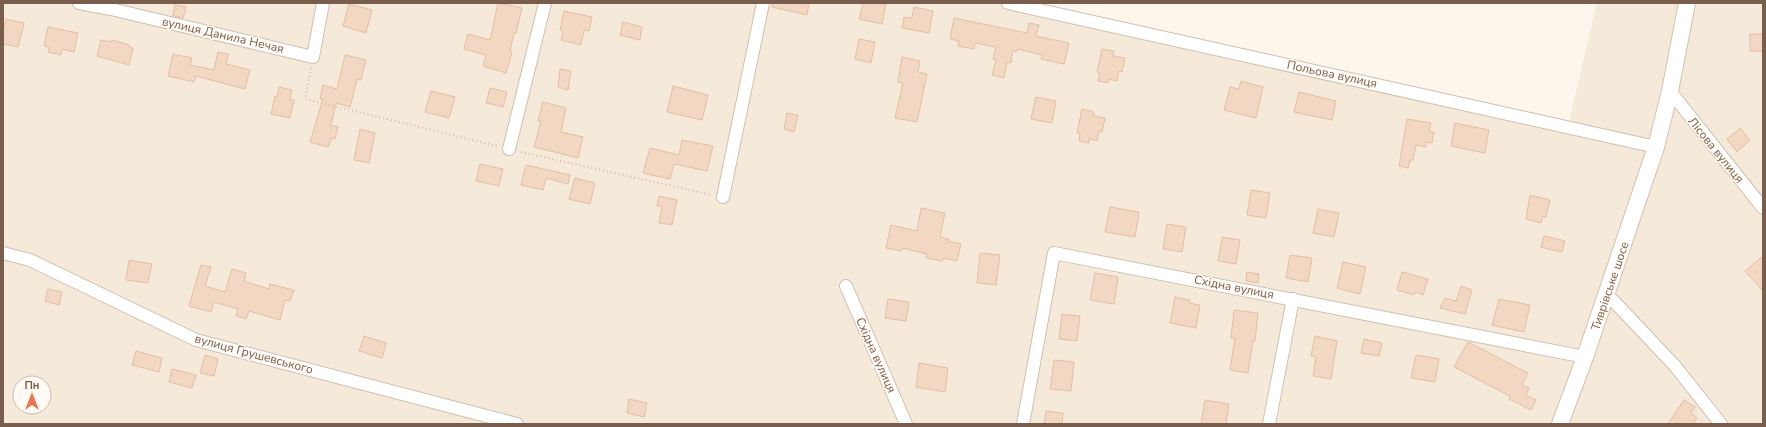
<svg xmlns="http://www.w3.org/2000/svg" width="1766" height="427" viewBox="0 0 1766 427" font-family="'Nunito Sans',sans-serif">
<rect width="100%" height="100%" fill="#fdf6ec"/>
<!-- residential -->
<path fill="#f5e9da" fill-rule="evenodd" d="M3,3H1008L1568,126L1597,3H1763V424H3ZM20,383H44V407H20Z"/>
<!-- building -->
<g fill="#f2d7c3" stroke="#e5bea4">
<polygon points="498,3 522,8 516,33 514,33 510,51 512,52 506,73 483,66 486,55 464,49 468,34 490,40"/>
<polygon points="772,3 809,3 807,15 772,7"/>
<polygon points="863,3 886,4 882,24 859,19"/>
<polygon points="349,4 372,10 366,33 343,26"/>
<polygon points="175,5 186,7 183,18 173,16"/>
<polygon points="914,7 933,11 929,33 902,28 904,17 912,18"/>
<polygon points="564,11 592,17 589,31 584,30 581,45 561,40 563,31 560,30"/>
<polygon points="954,18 1027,33 1029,23 1039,25 1036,36 1069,43 1064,64 1041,59 1042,55 1017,49 1016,52 1013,51 1011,63 1007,62 1004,78 992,75 996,60 993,59 996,47 975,43 974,49 958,46 959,41 950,39"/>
<polygon points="6,19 24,23 18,47 3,44 3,30"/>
<polygon points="623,22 642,27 640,40 620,35"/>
<polygon points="48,27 78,33 74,52 62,49 61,55 48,52 49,47 44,46"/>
<rect x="1750" y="34" width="13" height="17"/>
<polygon points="859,39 875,42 871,63 855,59"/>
<polygon points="101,40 111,42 112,40 129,45 129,47 133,48 129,65 97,56"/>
<polygon points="1102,49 1114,51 1113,56 1125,58 1122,72 1119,71 1117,81 1109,79 1108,83 1098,81 1100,73 1097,72"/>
<polygon points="218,52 228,54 226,64 250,70 245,89 196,76 194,82 168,76 173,54 192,58 190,65 214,70"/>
<polygon points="345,55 366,60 361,80 357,79 350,107 336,103 331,125 338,127 335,139 331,138 328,147 310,142 323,99 320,99 323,85 337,89"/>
<polygon points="902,57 920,61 918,72 927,74 917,122 895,118 903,83 898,82"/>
<polygon points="560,69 571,71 568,90 558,87"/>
<polygon points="1241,81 1263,87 1256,118 1224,110 1230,87 1239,89"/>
<polygon points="673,86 708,95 702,120 667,112"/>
<polygon points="279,87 292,90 290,100 294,100 290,118 271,114 275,96 277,97"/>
<polygon points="490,88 507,92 503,107 486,103"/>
<polygon points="431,91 455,97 449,118 425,112"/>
<polygon points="1299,92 1336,101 1332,120 1294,112"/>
<polygon points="1036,97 1056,101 1052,123 1031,119"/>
<polygon points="543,102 566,108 561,132 583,137 578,158 534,147 541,121 538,121"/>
<polygon points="1082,109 1094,112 1093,116 1105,118 1102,132 1099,131 1097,141 1089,139 1089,143 1079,141 1080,133 1077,133"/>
<polygon points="787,113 798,115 794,132 784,129"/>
<polygon points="1407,119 1431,123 1429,131 1434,132 1432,143 1427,142 1426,147 1416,145 1413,160 1410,160 1408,168 1399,166"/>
<polygon points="1455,123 1489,130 1485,153 1451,146"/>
<polygon points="1740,128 1750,140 1737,152 1727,139"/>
<polygon points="360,129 375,133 369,163 354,160"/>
<polygon points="682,140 713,146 707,171 674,164 670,179 643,173 650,148 679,155"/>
<polygon points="480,164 503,169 499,186 476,181"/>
<polygon points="526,165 570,175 568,184 546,178 543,190 521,185"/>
<polygon points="575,178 595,183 590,204 569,199"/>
<polygon points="1251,190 1270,193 1266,218 1247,215"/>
<polygon points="1530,195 1550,200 1546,217 1543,216 1541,223 1526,219"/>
<polygon points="659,196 677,200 672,225 659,223 662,207 657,206"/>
<polygon points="1110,207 1139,212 1135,237 1105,232"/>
<polygon points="921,208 945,213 940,237 949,239 948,241 961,244 957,261 943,258 942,261 926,258 927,254 902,248 901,251 886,248 891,225 917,231"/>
<polygon points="1318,209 1339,213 1334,237 1313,233"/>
<polygon points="1167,224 1186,227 1182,252 1163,249"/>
<polygon points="1544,236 1565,241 1562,252 1541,247"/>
<polygon points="1222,237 1240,240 1236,264 1218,261"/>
<polygon points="980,253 1000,255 996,285 977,283"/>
<polygon points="1290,255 1312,258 1308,282 1286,278"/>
<polygon points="1763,256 1763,291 1745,271"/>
<polygon points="129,260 152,264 148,283 126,280"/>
<polygon points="1343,262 1366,267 1360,294 1337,288"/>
<polygon points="201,265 211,267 205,286 225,292 232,269 246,273 244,281 269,289 270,284 294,290 290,301 285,300 280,320 249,311 246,319 236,316 238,309 214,302 211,312 189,306"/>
<polygon points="1247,272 1259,274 1258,283 1246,281"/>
<polygon points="1402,272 1428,279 1423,295 1415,292 1414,295 1397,290"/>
<polygon points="1095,273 1118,277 1114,304 1090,300"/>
<polygon points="1461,286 1472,290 1465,314 1440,308 1445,298 1456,301"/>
<polygon points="48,289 62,292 59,305 45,301"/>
<polygon points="1175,297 1190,300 1189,303 1200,305 1196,328 1170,323"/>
<polygon points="888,299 909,302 906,321 885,318"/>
<polygon points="1499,299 1530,305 1524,332 1492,325"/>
<polygon points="1234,310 1258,313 1255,341 1253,340 1248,373 1230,370 1235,338 1231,338"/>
<polygon points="1062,314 1080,316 1077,341 1059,339"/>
<polygon points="364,336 386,343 382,358 359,351"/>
<polygon points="1315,336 1337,341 1331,379 1313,376 1316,357 1311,356"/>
<polygon points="1364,339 1382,343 1379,356 1361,353"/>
<polygon points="1468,342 1528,373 1522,385 1529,388 1526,395 1536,400 1531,410 1509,399 1510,396 1454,367"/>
<polygon points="136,351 162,358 159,372 132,365"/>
<polygon points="205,355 218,359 214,376 200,373"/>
<polygon points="1416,355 1439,359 1435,382 1411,378"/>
<polygon points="1054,360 1074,362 1071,391 1050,389"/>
<polygon points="919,363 948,368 945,392 916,387"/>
<polygon points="172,369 196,375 192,388 169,382"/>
<polygon points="629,399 647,403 644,417 627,413"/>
<polygon points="1205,400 1229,404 1226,424 1201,424"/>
<polygon points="1684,400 1695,407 1691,413 1697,418 1693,424 1668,424"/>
<polygon points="1046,411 1063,413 1062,424 1044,424"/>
</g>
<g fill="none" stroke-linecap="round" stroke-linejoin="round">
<defs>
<g id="minor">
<polyline points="79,3 111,9 313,57 323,3"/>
<polyline points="1008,3 1656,147"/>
<polyline points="1670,91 1763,208"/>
<polyline points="509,149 545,3"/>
<polyline points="723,197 763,3"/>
<polyline points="3,253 30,260 196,340 517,424"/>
<polyline points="846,286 906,424"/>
<polyline points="1607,294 1675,366 1721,424"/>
<polyline points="1023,424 1054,253 1585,357"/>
<polyline points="1269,424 1293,299"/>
</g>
<polyline id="secondary" points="1560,424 1585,357 1656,147 1670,91 1687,3"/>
</defs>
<!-- minor casing -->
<use href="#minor" stroke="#d0bfb0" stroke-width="14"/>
<!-- secondary casing -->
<use href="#secondary" stroke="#d5c1b0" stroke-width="18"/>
<!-- path -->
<g stroke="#d8baa5" stroke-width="2" stroke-dasharray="1 3" stroke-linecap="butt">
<polyline points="311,68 305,99 497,146"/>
<polyline points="521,152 712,195"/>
</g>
<!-- minor -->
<use href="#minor" stroke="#fff" stroke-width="12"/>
<!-- secondary -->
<use href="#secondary" stroke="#fff" stroke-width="16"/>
</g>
<g text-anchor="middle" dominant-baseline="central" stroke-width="3" stroke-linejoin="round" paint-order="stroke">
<!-- street labels -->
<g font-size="12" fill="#795e4d" stroke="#fffaf3">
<text transform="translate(223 35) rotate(13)">вулиця Данила Нечая</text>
<text transform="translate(1332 74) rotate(12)">Польова вулиця</text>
<text transform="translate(1716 150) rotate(51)">Лісова вулиця</text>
<text transform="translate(1610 286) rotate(-71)">Тиврівське шосе</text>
<text transform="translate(1234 287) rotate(11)">Східна вулиця</text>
<text transform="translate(254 354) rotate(15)">вулиця Грушевського</text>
<text transform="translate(876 355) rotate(66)">Східна вулиця</text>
</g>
</g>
<!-- border -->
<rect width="1766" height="427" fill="none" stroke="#795e4d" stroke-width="8"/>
<!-- north arrow -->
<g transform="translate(32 395)"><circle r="19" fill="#fffaf3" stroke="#c9bcb1"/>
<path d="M0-3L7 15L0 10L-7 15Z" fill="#e57653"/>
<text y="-6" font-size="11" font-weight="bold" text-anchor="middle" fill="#795e4d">Пн</text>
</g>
</svg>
